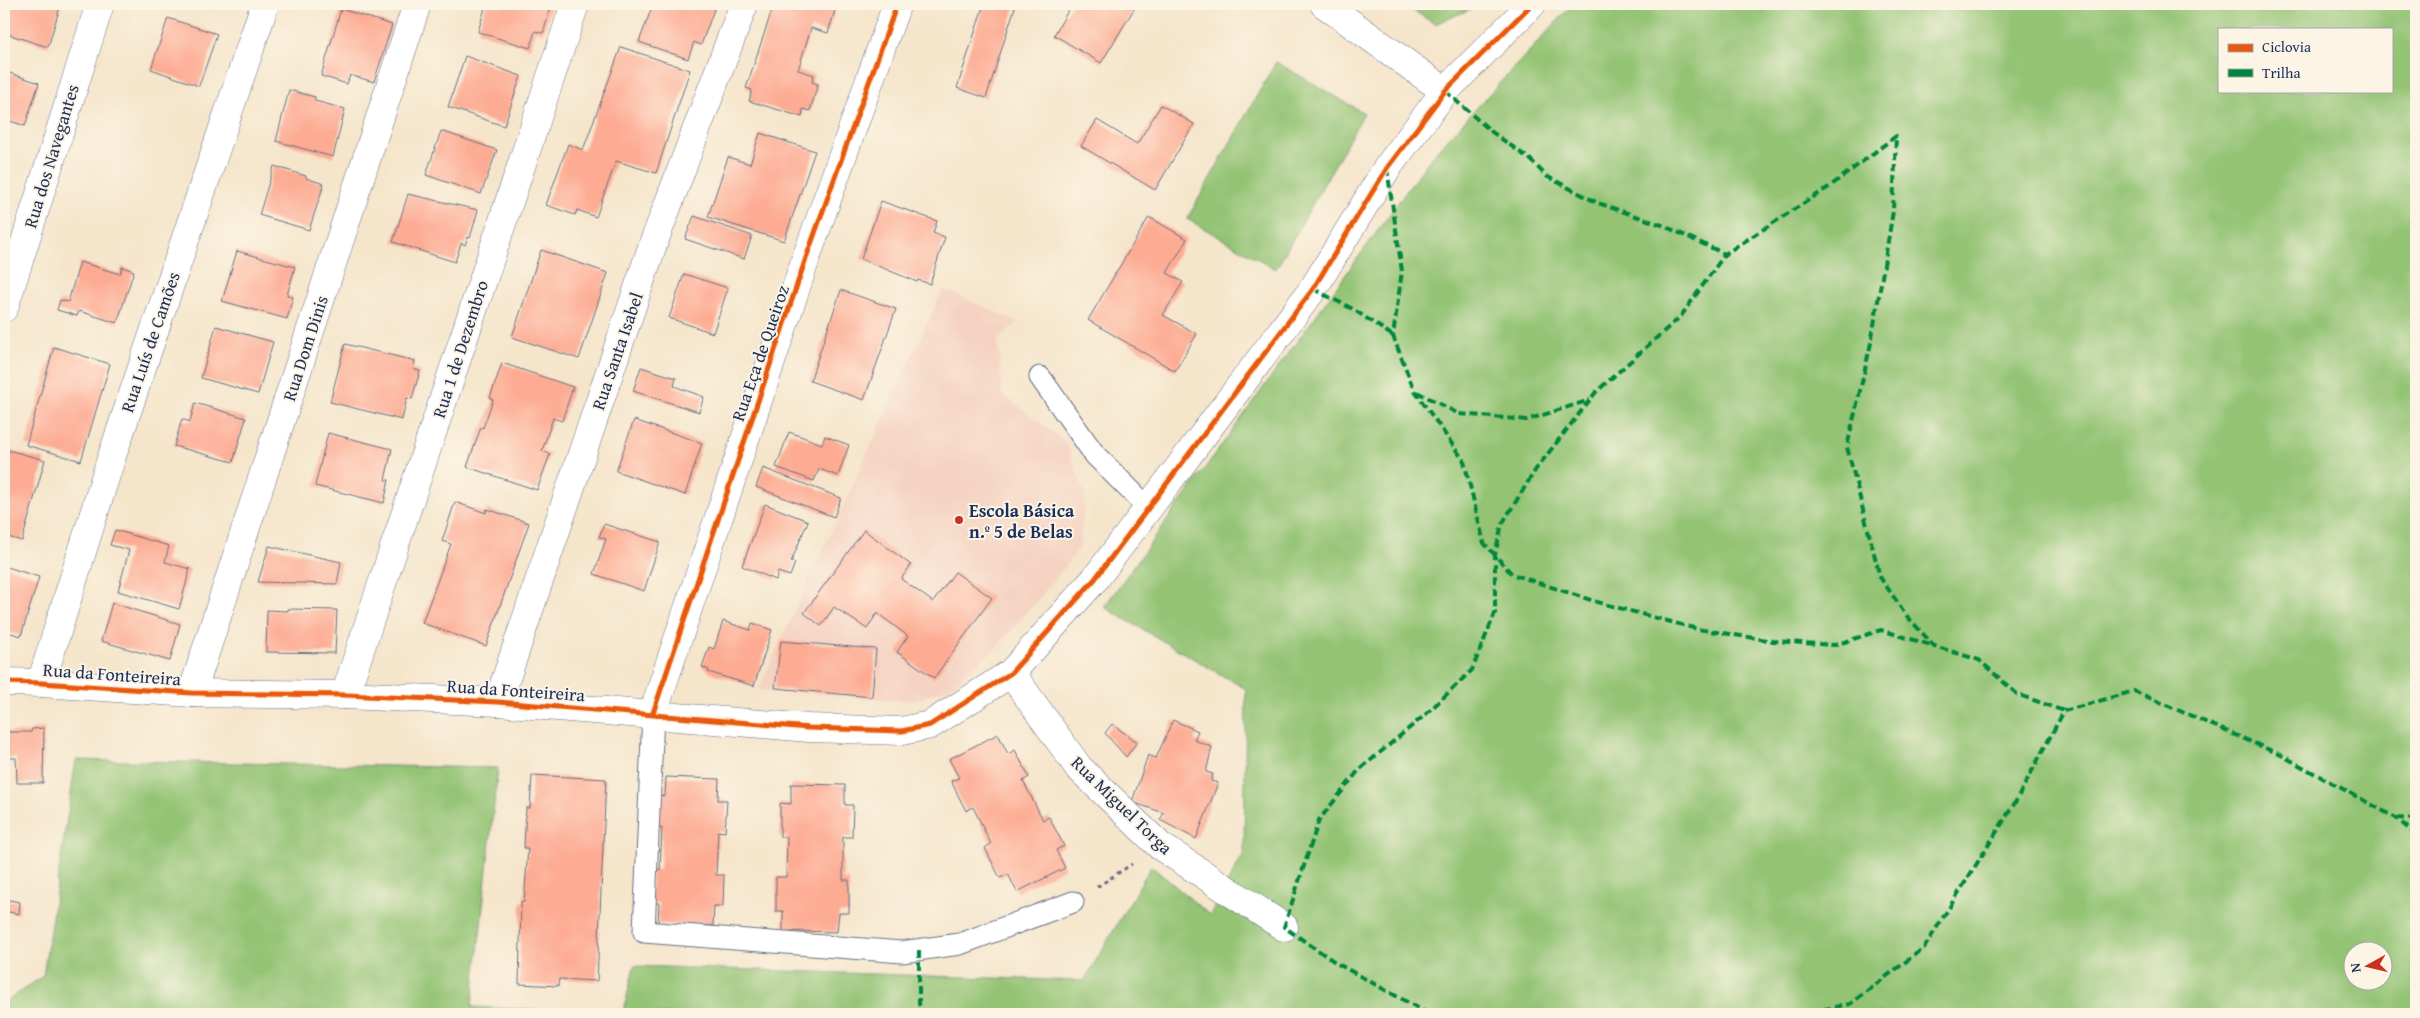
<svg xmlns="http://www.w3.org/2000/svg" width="2420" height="1018" viewBox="0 0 2420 1018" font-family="'Gentium Book Plus',serif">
<rect width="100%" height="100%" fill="#fcf5e5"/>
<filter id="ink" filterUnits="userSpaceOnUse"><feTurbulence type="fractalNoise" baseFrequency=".02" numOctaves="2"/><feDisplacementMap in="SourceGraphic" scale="10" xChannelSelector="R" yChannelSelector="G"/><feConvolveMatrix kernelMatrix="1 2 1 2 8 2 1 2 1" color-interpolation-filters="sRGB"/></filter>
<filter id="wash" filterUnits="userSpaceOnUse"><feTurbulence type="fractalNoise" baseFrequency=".0096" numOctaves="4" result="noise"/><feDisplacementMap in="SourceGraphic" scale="20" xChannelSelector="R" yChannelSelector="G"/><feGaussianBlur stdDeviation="1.12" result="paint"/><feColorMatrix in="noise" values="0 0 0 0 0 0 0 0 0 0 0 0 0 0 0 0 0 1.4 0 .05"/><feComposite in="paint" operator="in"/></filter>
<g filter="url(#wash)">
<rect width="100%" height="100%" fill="#f5e5cb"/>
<!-- built -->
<polygon fill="#f5d3c2" points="943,289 1018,322 998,338 1002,394 1066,442 1085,494 1080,547 1043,594 997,647 952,687 913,701 758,690"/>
<!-- green -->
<g fill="#93c373" stroke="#577968" fill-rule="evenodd">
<polygon points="1403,4 1483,4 1435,24"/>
<path d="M1573,4H2416V1014H4V1003L43,976L76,760L498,768L472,1007L623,1013L634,966L1084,981L1151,866L1210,915L1244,853L1246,689L1104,607L1432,156ZM2219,29H2391V91H2219ZM2352,950H2382V980H2352Z"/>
<polygon points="1276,62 1364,113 1276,269 1187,219"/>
</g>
<g id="blocks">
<!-- building -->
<g fill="#fdab93">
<polygon points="8,4 61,4 48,47 4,33 4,17"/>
<polygon points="486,4 552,4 543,33 535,31 530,48 478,32"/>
<polygon points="653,4 716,4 701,45 694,42 688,59 639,42"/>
<polygon points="774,4 837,4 828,33 811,28 798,70 814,75 812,82 818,84 810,111 803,109 802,117 749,101 752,90 746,88"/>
<polygon points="984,4 1016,4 986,98 957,88"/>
<polygon points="1072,4 1137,4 1101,63 1054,35"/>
<polygon points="341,9 392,25 374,82 350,75 347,84 321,76"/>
<polygon points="168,18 217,34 199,86 151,69"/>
<polygon points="621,47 690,70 656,173 616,161 596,217 577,210 575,215 546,205 568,144 583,150"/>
<polygon points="465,56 521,76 504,126 448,107"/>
<polygon points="4,71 39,83 25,126 4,119"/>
<polygon points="289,90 315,97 315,101 345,109 333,157 276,141"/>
<polygon points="1161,105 1194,124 1155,190 1081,146 1097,120 1137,144"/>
<polygon points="441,131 497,150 481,194 426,175"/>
<polygon points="760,133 815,151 784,241 708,217 728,157 750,164"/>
<polygon points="274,166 306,176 306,178 324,184 309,230 259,215"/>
<polygon points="408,194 478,210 470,238 468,237 465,245 461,243 455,262 393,242"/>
<polygon points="881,201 937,221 933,233 945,237 930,284 918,280 917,282 861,259"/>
<polygon points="694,216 752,236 744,259 685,239"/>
<polygon points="1149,217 1187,239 1167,273 1183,282 1163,315 1197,334 1175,371 1088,320"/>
<polygon points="541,250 608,273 579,359 512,337"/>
<polygon points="237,251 295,267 287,295 293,297 287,319 222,301"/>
<polygon points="80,262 120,274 122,267 134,271 117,323 79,311 77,316 57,310 60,300 68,302"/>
<polygon points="684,274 728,288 713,333 669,318"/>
<polygon points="841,290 896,309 864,400 810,381"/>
<polygon points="216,326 273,342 258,394 201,378"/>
<polygon points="345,344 415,361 413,369 420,371 412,399 407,398 402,420 330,402"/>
<polygon points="54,347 110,364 81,461 26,445"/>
<polygon points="502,363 573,387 562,421 553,418 542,451 550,454 537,490 467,467 481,427 483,428 493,400 490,398"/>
<polygon points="641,367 676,378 674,386 704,397 699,412 633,391"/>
<polygon points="195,403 246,418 233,462 174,446 182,419 190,422"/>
<polygon points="634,420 702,443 685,495 616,471"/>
<polygon points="789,432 822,444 825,436 849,445 838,476 819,469 814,481 776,467"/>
<polygon points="328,433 392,449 385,480 389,480 384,503 315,486"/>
<polygon points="4,449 45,460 22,541 4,536"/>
<polygon points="763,468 841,498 834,517 756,487"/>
<polygon points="455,502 486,513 487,509 529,523 486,646 422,623 451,544 442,541"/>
<polygon points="765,504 808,521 791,562 795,563 790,576 778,572 776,580 742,566"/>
<polygon points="604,524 660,542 644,591 594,574 606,539 599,537"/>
<polygon points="115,530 169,546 165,562 190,569 179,609 118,591 129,550 110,545"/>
<polygon points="864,530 911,565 901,579 933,602 955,572 992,598 934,678 897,652 908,636 877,613 867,629 834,607 821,626 804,613"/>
<polygon points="269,546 341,562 337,584 258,582"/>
<polygon points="4,566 39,577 21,636 4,631"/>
<polygon points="112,603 180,624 170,661 101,641"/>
<polygon points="288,609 337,610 335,653 266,652 267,610 288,611"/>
<polygon points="723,621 750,630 752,623 772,630 754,686 708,672 709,670 702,667 709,647 714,649"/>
<polygon points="781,641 876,649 872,697 775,688"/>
<polygon points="1173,720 1198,731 1194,740 1212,747 1206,772 1213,774 1211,781 1218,783 1196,839 1160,820 1164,813 1132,802 1148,755 1156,758"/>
<polygon points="1112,724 1137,742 1126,757 1105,733"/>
<polygon points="44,728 43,783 17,783 16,758 4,758 4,732 31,732 32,729"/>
<polygon points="998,734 1008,754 1015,750 1029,777 1023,781 1043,820 1049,817 1064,846 1056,850 1065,868 1017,892 1008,874 1000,878 985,848 991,844 973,807 966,811 951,781 959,778 949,759"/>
<polygon points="532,775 606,779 597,981 559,979 558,986 519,984 521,901 524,902 528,848 524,848 526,808 530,808"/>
<polygon points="666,777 719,779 718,800 727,800 725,832 718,831 716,875 724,875 723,906 714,906 713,926 658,924 659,903 651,903 652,869 660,870 662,828 656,828 657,795 665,796"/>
<polygon points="791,784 845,785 845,805 853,805 852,837 843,837 843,880 849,880 849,913 839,913 837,932 783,931 783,911 776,911 776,877 786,877 787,837 780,837 780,803 791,804"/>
<polygon points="4,899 20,902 19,914 4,911"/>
</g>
</g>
</g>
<g filter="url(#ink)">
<use href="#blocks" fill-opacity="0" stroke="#676f84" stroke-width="1"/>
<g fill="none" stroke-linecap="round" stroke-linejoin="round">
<defs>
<g id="service">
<polyline points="1040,377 1095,455 1148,508"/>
<polyline points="653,713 644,932 902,952 960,944 1073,902"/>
</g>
<g id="minor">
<polyline points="1324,4 1445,91"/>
<polyline points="4,308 100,4"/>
<polyline points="1011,673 1079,768 1160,846 1284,927"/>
<polyline points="41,683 111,459 265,4"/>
<polyline points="192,693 417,4"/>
<polyline points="345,695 575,4"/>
<polyline points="498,702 652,247 744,4"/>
<polyline points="653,713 806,258 897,4"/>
</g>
<polyline id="tertiary" points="4,682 41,683 192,693 345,695 498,702 809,728 902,731 930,725 1011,673 1095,579 1313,289 1387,168 1445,91 1532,4"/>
</defs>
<!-- service casing -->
<use href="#service" stroke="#676f84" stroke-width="23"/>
<!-- minor casing -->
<use href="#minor" stroke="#676f84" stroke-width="29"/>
<!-- tertiary casing -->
<use href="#tertiary" stroke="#676f84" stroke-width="29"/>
<!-- path -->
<polyline stroke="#676f84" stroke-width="3" stroke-dasharray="4 4" stroke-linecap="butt" points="1097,887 1132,864"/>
<!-- service -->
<use href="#service" stroke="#fff" stroke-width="21"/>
<!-- minor -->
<use href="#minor" stroke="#fff" stroke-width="28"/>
<!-- tertiary -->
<use href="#tertiary" stroke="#fff" stroke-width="28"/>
<!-- quiet -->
<g stroke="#00873e" stroke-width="4" stroke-dasharray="8 4" stroke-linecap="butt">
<polyline points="1445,91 1492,132 1531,160 1546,176 1598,203 1662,225 1725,254 1829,187 1896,136 1893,211 1871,343 1847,447 1880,577 1906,615 1934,646 1979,660 2017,694 2064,711"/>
<polyline points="1387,168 1402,271 1393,336 1414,390 1464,461 1484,543 1512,574 1597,602 1697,629 1773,641 1835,645 1881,630 1934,646"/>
<polyline points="1313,289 1353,309 1393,336"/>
<polyline points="1417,392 1459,414 1527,420 1590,400"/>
<polyline points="2396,818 2416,819"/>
<polyline points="919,950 919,1004 924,1014"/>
<polyline points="1429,1014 1338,964 1284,927 1319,820 1359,770 1425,715 1472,670 1495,613 1495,555 1502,524 1536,469 1596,392 1681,316 1725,254"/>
<polyline points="1799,1014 1850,1004 1924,948 2016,801 2064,711 2134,691 2279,754 2396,818 2416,835"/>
</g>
<defs>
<g id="cycleway">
<polyline points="4,682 41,683 192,693 345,695 498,702 809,728 902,731 930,725 1011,673 1095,579 1313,289 1387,168 1445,91 1532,4"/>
<polyline points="653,713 806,258 897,4"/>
</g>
</defs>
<!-- cycleway casing -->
<use href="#cycleway" stroke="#fcf5e5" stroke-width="8"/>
<!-- cycleway -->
<use href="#cycleway" stroke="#e8590c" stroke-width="5"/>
</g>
</g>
<!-- markers -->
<circle fill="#c8321e" stroke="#fcf5e5" stroke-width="2" cx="959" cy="520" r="5"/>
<g text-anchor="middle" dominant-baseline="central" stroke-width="4" stroke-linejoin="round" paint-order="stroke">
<!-- street labels -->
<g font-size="18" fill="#1b2f5e" stroke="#fcf5e5">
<text transform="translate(51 156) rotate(-73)">Rua dos Navegantes</text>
<text transform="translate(150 342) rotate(-71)">Rua Luís de Camões</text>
<text transform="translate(305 348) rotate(-72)">Rua Dom Dinis</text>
<text transform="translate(460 349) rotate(-72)">Rua 1 de Dezembro</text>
<text transform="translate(617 351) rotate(-71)">Rua Santa Isabel</text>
<text transform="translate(760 353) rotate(-71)">Rua Eça de Queiroz</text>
<text transform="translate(112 674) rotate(4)">Rua da Fonteireira</text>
<text transform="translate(516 690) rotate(4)">Rua da Fonteireira</text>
<text transform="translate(1122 805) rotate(44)">Rua Miguel Torga</text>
</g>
<!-- poi labels -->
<g font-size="18" font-weight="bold" fill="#1b2f5e" stroke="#fcf5e5" text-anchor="start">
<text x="969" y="510">Escola Básica<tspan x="969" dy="21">n.º 5 de Belas</tspan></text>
</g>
</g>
<!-- margin -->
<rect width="2420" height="1018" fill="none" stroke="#fcf5e5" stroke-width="20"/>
<!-- legend -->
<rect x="2218" y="28" width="175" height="65" fill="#fcf5e5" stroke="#a2a6af"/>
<rect x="2228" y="44" width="25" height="8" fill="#e8590c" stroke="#a2a6af"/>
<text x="2262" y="52" font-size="15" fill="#1b2f5e">Ciclovia</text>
<rect x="2228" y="69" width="25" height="8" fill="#00873e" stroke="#a2a6af"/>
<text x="2262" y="78" font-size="15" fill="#1b2f5e">Trilha</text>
<!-- north arrow -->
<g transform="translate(2368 966) rotate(262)"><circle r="24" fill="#fcf5e5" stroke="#a2a6af"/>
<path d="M0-4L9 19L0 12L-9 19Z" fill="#c8321e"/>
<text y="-8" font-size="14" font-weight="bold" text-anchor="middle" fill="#1b2f5e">N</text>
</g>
</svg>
